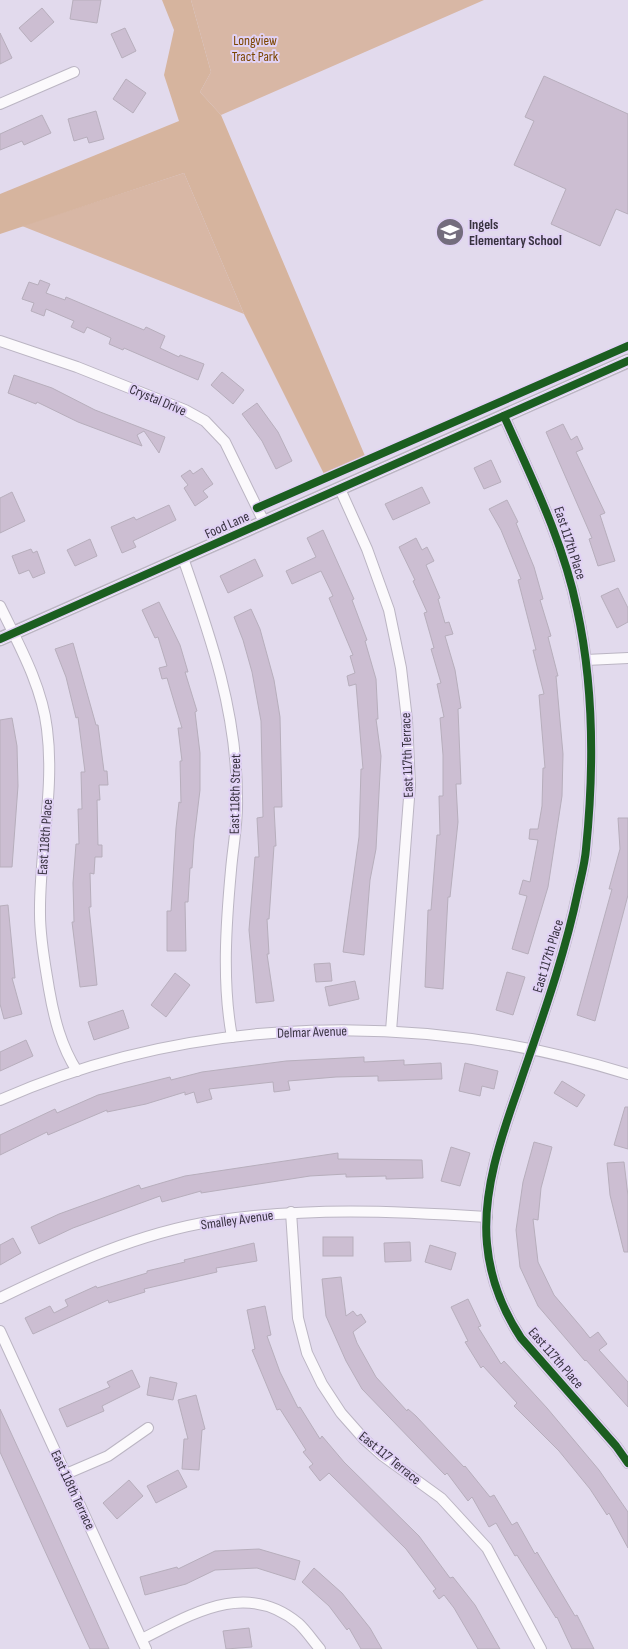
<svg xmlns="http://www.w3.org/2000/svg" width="628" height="1649" viewBox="0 0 628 1649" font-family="'Sofia Sans Condensed',sans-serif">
<rect width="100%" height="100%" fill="#e2daed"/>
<!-- green -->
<g fill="#d8b7a5">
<polygon points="191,0 484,0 221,115 200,92 211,72"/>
<polygon points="184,173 244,314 22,226"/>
</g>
<!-- forest -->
<polygon fill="#d6b49e" points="162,0 191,0 211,72 200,92 221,115 368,463 328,482 244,314 184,173 0,234 0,194 179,121 164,75 174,30"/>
<!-- building -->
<g fill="#ccbed2" stroke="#b7aebc">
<polygon points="73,0 101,0 97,23 70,19"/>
<polygon points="42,8 54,22 31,42 19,28"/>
<polygon points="125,28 136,51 122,58 111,34"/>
<polygon points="0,33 12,58 0,64"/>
<polygon points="544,76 628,114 628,214 616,209 600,246 551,224 566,189 514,165 534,121 525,117"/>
<polygon points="126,79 146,93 133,113 113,99"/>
<polygon points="96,111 104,139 89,143 87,137 74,141 68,119"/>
<polygon points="42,115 51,133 24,145 22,141 0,150 0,134"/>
<polygon points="40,280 50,284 46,293 65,300 66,297 144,330 146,327 165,336 160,348 179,357 180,355 204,364 198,380 124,348 123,350 109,344 111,338 87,327 84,333 71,327 74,321 46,309 44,316 31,311 34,303 22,299 29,282 38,285"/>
<polygon points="222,372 244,390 233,404 211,385"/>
<polygon points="14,375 52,388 95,410 165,437 159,453 144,431 137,435 142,446 78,422 37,402 36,404 8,393"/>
<polygon points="257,403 278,432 292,461 276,469 262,441 242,414"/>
<polygon points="563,424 571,440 577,436 583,449 576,452 605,513 600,515 615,561 598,566 589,539 592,538 546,432"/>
<polygon points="491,460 501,482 484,489 474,468"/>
<polygon points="202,468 213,484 203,491 208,497 195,506 184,488 188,485 181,476 190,470 193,474"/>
<polygon points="422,487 430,503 393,520 385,504"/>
<polygon points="12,492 25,521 0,533 0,498"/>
<polygon points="507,500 518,522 516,523 534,567 543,599 540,600 551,636 548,637 558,676 556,676 563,754 562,796 548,887 528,954 512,949 527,896 519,894 523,880 530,882 538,840 529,839 530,829 538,829 542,806 543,768 545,768 539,695 544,694 533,650 536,650 518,580 521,579 501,530 489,509"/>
<polygon points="169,505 176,520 133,541 136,547 122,553 111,527 134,517 136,520"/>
<polygon points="323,530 354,599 352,600 367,640 365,641 376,679 378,719 376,719 381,756 376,849 370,880 364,955 343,952 359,837 361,769 363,769 356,684 349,686 347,676 355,673 350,656 353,655 329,598 333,596 321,571 292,584 286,571 316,557 307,538"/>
<polygon points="416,538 422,550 427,547 434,561 426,565 440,598 438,599 445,623 449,622 453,634 445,636 455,670 461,708 458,709 461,784 456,784 458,822 450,897 448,897 443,989 425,987 428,910 431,910 437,835 440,835 439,796 443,796 443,755 440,718 444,717 437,684 441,683 431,649 434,648 424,613 427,612 413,581 415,580 399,547"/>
<polygon points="90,539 97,556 75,566 67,550"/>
<polygon points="31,549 33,553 37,551 45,573 33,578 29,570 19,574 12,556"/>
<polygon points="255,559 263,576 228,593 220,576"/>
<polygon points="618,588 628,608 628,622 617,628 601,596"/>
<polygon points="159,602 180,645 188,672 185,672 197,711 195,712 200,753 200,790 194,839 192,868 190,868 188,902 185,902 186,951 167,951 167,911 171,911 176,828 179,802 181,803 180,761 182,761 178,728 182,728 167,678 162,679 159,668 167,666 158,637 155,638 142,610"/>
<polygon points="251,609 260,629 274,680 280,717 282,807 274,807 276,846 274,846 269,919 267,919 269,954 267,954 274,1001 256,1003 249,930 255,857 259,857 257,818 263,817 261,721 252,672 243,640 234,617"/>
<polygon points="73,643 96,725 98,725 104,771 107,771 108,785 99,785 100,800 97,800 98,845 102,845 102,857 95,857 94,874 90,873 91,907 89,907 97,985 80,987 72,922 74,922 73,883 76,844 79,844 78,809 82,809 81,772 85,772 78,717 76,718 66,677 55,649"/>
<polygon points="12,718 17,746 18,786 12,867 0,867 0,720"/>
<polygon points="618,818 628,818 628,895 595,1021 577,1015 612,889 609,889 620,849"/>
<polygon points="8,905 15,978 12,978 22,1014 4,1019 0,1004 0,906"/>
<polygon points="330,963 332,981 316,982 314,964"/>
<polygon points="507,972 525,977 513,1015 496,1010"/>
<polygon points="175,973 190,985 166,1017 151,1005"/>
<polygon points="355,981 359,999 329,1006 325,987"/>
<polygon points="123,1010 129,1028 94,1040 88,1022"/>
<polygon points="26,1040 33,1056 0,1071 0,1052"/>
<polygon points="364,1057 364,1062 404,1060 404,1065 441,1063 442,1079 378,1081 378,1076 336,1077 288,1081 290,1090 274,1092 273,1082 209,1089 212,1099 197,1103 194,1092 185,1095 185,1092 146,1104 107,1112 107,1110 48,1135 47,1132 0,1155 0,1135 55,1109 57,1113 98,1095 170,1077 171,1080 202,1072 286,1061"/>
<polygon points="465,1063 498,1071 494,1089 482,1086 480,1096 459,1091"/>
<polygon points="562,1081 585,1095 577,1107 554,1093"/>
<polygon points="625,1107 628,1107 628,1149 614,1145"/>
<polygon points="534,1142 552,1147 541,1188 538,1220 533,1219 538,1262 554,1295 582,1328 590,1338 598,1332 607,1344 599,1350 628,1382 628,1407 586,1360 585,1361 538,1306 520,1267 516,1230 523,1182"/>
<polygon points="451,1147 470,1153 460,1186 441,1181"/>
<polygon points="338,1153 338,1159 422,1160 423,1178 386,1179 386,1176 346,1177 346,1174 310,1176 201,1193 201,1191 162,1202 160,1196 73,1228 39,1244 31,1227 59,1214 139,1185 141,1189 185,1176"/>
<polygon points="624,1162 628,1196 628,1252 624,1252 610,1195 607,1163"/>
<rect x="323" y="1237" width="30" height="19"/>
<polygon points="13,1238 21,1253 0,1265 0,1245"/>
<polygon points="410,1242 411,1261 385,1262 384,1243"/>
<polygon points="254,1243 257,1261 216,1268 217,1272 144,1289 145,1292 109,1303 108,1300 33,1334 25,1318 50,1306 54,1313 68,1306 65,1300 96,1286 97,1288 147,1273 147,1271 185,1262 184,1260"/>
<polygon points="430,1245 456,1253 451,1270 425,1262"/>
<polygon points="341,1277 346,1316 353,1311 357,1316 361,1314 366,1322 353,1332 357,1343 376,1377 407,1411 408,1409 416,1416 464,1467 465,1466 490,1497 494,1495 512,1525 517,1522 535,1554 537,1552 575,1616 577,1615 594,1649 572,1649 557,1617 556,1618 517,1555 515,1556 496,1523 489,1527 472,1497 468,1501 447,1473 445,1475 362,1389 346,1361 326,1316 322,1279"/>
<polygon points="468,1299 481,1326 478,1327 501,1364 504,1361 547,1408 599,1470 628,1512 628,1548 609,1513 607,1515 590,1489 559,1451 514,1406 517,1403 483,1366 481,1368 465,1342 468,1341 451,1307"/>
<polygon points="265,1306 271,1335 267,1336 280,1372 298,1408 300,1407 320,1439 322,1436 344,1462 419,1536 450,1578 453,1577 475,1605 500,1649 478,1649 454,1608 444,1595 439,1599 433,1591 436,1589 406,1549 329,1473 320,1481 309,1467 313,1464 303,1452 306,1450 280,1409 277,1410 252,1350 255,1349 247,1310"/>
<polygon points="132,1370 140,1387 102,1406 104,1411 67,1427 59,1409 110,1387 107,1382"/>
<polygon points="150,1377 177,1383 173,1400 147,1395"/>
<polygon points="196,1395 205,1429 202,1430 199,1470 182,1469 184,1439 188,1439 178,1400"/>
<polygon points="0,1409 41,1498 109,1649 90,1649 44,1549 0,1452"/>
<polygon points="178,1470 187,1487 156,1503 147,1486"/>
<polygon points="129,1480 143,1496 117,1519 103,1503"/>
<polygon points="259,1549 300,1561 295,1580 257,1568 215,1570 186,1584 145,1595 140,1577 177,1567 178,1569 215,1551"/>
<polygon points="314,1568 342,1593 370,1628 382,1649 361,1649 349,1628 347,1630 329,1606 302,1582"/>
<polygon points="249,1628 252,1647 226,1649 223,1631"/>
</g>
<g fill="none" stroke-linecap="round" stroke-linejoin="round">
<defs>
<g id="minor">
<polyline points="0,104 74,72"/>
<polyline points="0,341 77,367 185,410 205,421 225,442 264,522"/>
<path d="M504,416C532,479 563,541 577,609C594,687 594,770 586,849C585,863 581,877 578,891C564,959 540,1024 518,1089C501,1137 482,1192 487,1244C490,1278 502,1309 521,1338L616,1446L628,1463"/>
<polyline points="340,489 367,549 389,610 401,668 407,720 410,785 391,1031"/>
<path d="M183,558C211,638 237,712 237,798C238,822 233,846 231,870C226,924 222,983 232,1037"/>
<path d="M0,606C19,645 42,686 47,729C55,791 39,852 40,914C40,940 45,964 49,989C54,1018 61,1046 77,1071"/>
<polyline points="586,660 628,658"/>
<path d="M0,1100C196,1013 425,1011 628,1074"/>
<polyline points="291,1212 298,1318 307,1353 322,1384 341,1413 364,1439 383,1456 441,1498 487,1548 541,1649"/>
<path d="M0,1298C68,1265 139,1233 214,1221C307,1207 394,1211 487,1217"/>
<polyline points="0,1331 146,1649"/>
<polyline points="66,1474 108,1456 148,1428"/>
<path d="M142,1639C192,1614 246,1580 298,1623C306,1630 313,1641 320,1649"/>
</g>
<polyline id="tertiary" points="0,639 628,361"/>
</defs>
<!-- minor casing -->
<use href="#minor" stroke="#bbb5c3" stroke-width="12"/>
<!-- tertiary casing -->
<use href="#tertiary" stroke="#bbb5c3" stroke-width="15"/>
<!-- minor -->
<use href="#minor" stroke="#fbf9fc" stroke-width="10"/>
<!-- tertiary -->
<use href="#tertiary" stroke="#fbf9fc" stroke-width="12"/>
<defs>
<g id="cycleway">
<path d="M504,416C532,479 563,541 577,609C594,687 594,770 586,849C585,863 581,877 578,891C564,959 540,1024 518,1089C501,1137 482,1192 487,1244C490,1278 502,1309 521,1338L616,1446L628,1463"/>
<polyline points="257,508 628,346"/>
<polyline points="0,639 628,361"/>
</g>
</defs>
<!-- cycleway casing -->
<use href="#cycleway" stroke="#e1d2f5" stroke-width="11"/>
<!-- cycleway -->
<use href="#cycleway" stroke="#1b5e20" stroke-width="8"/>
</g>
<!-- icons -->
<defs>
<symbol id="school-disc" viewBox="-11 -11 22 22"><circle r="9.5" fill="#746d7d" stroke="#e1d2f5"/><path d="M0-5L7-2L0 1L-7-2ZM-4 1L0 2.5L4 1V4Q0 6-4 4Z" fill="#fff"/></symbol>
</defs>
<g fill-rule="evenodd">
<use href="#school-disc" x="434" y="216" width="32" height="32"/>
</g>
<g text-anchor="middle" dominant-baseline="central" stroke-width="4" stroke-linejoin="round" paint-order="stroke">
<!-- park labels -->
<g font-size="14" fill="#7b4600" stroke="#e1d2f5">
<text x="255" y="40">Longview<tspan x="255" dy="16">Tract Park</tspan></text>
</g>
<!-- poi labels -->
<g font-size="14" font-weight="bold" fill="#383240" stroke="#e1d2f5" text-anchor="start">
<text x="469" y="224">Ingels<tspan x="469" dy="16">Elementary School</tspan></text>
</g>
<!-- street labels -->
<g font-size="14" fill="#383240" stroke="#e1d2f5">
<text transform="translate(158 400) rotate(23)">Crystal Drive</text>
<text transform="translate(227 525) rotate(-24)">Food Lane</text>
<text transform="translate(570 543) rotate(72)">East 117th Place</text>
<text transform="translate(407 755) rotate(-92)">East 117th Terrace</text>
<text transform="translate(235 794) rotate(-89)">East 118th Street</text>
<text transform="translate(45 837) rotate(-86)">East 118th Place</text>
<text transform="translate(548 956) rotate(-73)">East 117th Place</text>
<text transform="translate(312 1032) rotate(-2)">Delmar Avenue</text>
<text transform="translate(237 1220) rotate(-8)">Smalley Avenue</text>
<text transform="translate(556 1358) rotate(49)">East 117th Place</text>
<text transform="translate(390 1458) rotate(39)">East 117 Terrace</text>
<text transform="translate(73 1490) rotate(65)">East 118th Terrace</text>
</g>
</g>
</svg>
